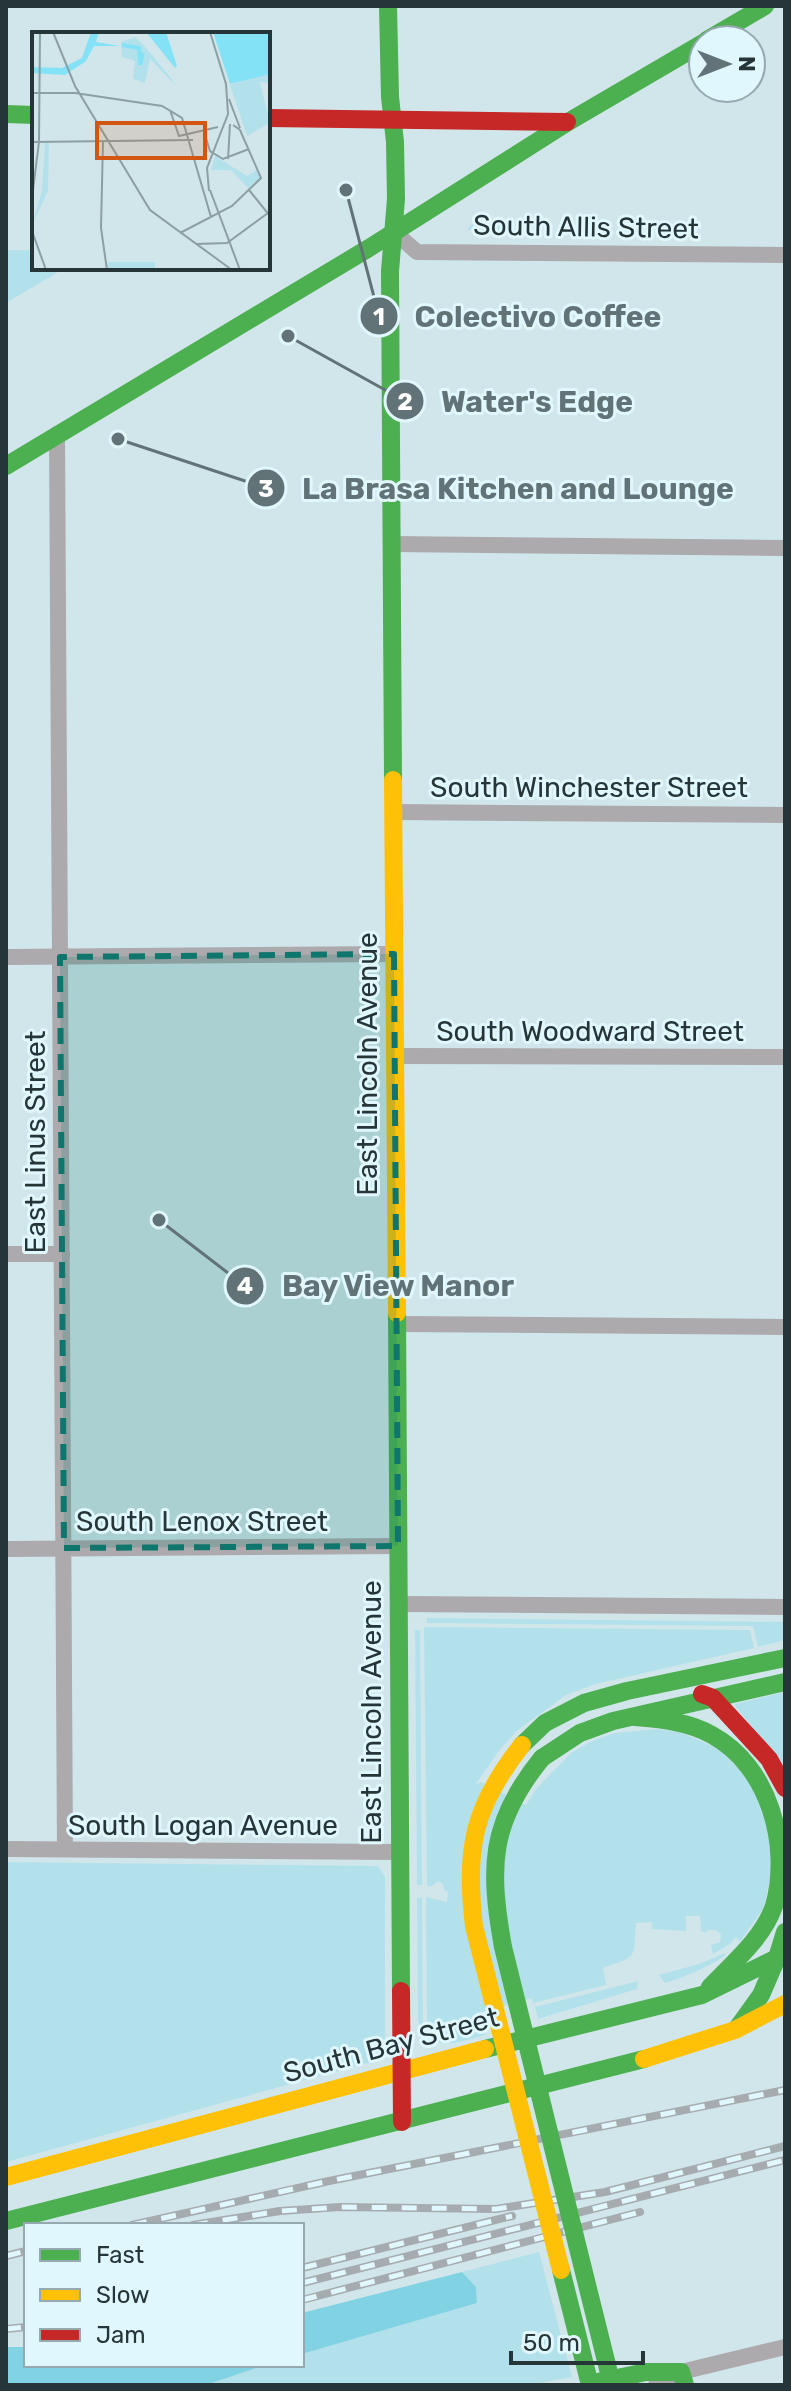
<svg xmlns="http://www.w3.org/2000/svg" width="791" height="2391" viewBox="0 0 791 2391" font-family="Rubik,sans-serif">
<rect width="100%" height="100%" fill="#d1e6eb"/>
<!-- green -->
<g fill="#b3e1eb">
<polygon points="502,219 508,223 506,230 467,230 474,222 494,226"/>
<polygon points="6,250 34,250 34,268 65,268 6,303"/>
<polygon points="427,1618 785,1622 785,1640 758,1647 753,1626 427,1623"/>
<path d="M424,1627L750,1630L754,1648L596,1684L566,1695L518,1730L501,1748L476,1784L481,1782L526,1805L537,1788L571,1753L590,1742L614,1733L656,1729L677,1731L720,1749L758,1790L776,1849L764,1907L740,1942L736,1937L730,1944L713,1954L711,1945L720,1942L721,1934L715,1930H707V1933L701,1931L700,1916H686V1931L652,1929V1922L636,1923C633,1960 639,1955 603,1968L606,1985L533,2003L532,1998L479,2013L480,2017L432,2029L427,2028L426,1897L447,1902L448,1892L444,1890L443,1884L438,1881L432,1886H427Z"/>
<polygon points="415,1630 420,1630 422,1885 417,1885"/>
<polygon points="785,1692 785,1768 735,1706 735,1704"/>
<polygon points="6,1862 378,1866 385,1877 385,2051 383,2056 375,2061 6,2162"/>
<polygon points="417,1898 422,1898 423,2030 421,2030 418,2020"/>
<path d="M725,1953L726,1955C706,1968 688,1976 665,1983L659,1975L699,1964Z"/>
<polygon points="638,1981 637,1989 538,2019 535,2007"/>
<path d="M481,2021L485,2035C466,2040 445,2049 427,2039L431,2033Z"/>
<polygon points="539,2252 572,2377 530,2385 206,2385 265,2365 302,2365 302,2354 477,2303 476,2287 462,2272"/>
</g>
<!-- forest -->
<g fill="#81d3e3">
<polygon points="462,2272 476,2287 477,2303 302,2354 302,2313"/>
<polygon points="6,2347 26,2347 26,2365 265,2365 206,2385 6,2385"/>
</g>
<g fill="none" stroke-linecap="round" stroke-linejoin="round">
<!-- street -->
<g stroke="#acaaac" stroke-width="16">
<polyline points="394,232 417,252 785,255"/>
<polyline points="57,434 65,1849"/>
<polyline points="392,544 785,548"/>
<polyline points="393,812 785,815"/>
<polyline points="6,957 394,954"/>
<polyline points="395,1056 785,1057"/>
<polyline points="6,1254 62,1254"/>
<polyline points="397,1324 785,1327"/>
<polyline points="6,1549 398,1546"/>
<polyline points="399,1604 785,1607"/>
<polyline points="6,1849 400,1852"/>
<polyline points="656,2385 681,2372 785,2347"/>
</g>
<!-- fast -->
<g stroke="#4caf50" stroke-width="18">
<polyline points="388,6 390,97 395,142 396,199 390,271 393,780"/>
<polyline points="707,40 765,6"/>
<polyline points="6,114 34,115"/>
<polyline points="6,466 369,248 568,122 703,43"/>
<polyline points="397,1313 401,1991"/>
<path d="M635,1717C661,1719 689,1722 712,1735C769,1766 791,1845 774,1906C763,1938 733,1963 710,1987"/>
<polyline points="522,1745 545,1723 584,1703 627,1691 785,1658"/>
<polyline points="542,1758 580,1733 613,1721 785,1682"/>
<polyline points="738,2027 761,1995 777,1958 785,1932"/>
<polyline points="485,2049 702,1995 785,1954"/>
<polyline points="6,2221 644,2059"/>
<polyline points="593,2383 646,2372 681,2372 685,2385"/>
</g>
<!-- slow -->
<g stroke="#ffc107" stroke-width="18">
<polyline points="393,780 397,1313"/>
<polyline points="644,2059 735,2030 785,2004"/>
<polyline points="6,2177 485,2049"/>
</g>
<!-- jam -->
<g stroke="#c62828" stroke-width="18">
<polyline points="268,118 567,122"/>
<polyline points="702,1694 713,1698 769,1759 785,1788"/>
<polyline points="401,1991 402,2122"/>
</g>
<defs>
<g id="rail">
<polyline points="132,2225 329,2181 785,2090"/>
<polyline points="193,2225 280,2211 340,2207 496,2209 605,2192 785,2146"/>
<polyline points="6,2256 26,2251"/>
<polyline points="302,2268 512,2216"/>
<polyline points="302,2283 785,2160"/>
<polyline points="302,2300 640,2212"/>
<polyline points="6,2329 26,2327"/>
</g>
</defs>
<!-- rail casing -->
<use href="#rail" stroke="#a6abaf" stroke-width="8"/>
<!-- rail -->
<use href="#rail" stroke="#e0f7fd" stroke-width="5" stroke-dasharray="15" stroke-linecap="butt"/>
<!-- fast-bridge -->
<g stroke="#4caf50" stroke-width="18">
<path d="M542,1758C489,1823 489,1868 503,1947L612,2385"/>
<polyline points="561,2270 590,2385"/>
</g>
<!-- slow-bridge -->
<path stroke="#ffc107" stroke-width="18" d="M522,1745C473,1807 465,1848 474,1926L561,2270"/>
</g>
<!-- marked area -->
<path fill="#0f766e" fill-opacity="0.2" stroke="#0f766e" stroke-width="6" stroke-dasharray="16 10" stroke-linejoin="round" d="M394,954L398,1546L64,1548L60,957Z"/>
<g text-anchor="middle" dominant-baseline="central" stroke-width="6" stroke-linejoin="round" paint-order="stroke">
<!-- street labels -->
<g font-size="28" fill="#253538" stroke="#e0f7fd">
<text transform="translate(586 227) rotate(1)">South Allis Street</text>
<text x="589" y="787">South Winchester Street</text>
<text x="590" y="1031">South Woodward Street</text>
<text transform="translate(367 1064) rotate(-90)">East Lincoln Avenue</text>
<text transform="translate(35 1142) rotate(-90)">East Linus Street</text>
<text x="202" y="1521">South Lenox Street</text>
<text transform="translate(371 1712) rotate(-90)">East Lincoln Avenue</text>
<text x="203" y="1825">South Logan Avenue</text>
<text transform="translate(391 2045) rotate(-15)">South Bay Street</text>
</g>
</g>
<!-- overview -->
<g transform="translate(32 32)">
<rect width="238" height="238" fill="#d1e6eb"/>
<path d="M103,5L115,17L138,45L144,54L118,27L113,51L101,47L103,29L90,25L89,10ZM236,41L238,51L228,50L238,91L215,104L198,53ZM13,110H17L16,159L0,193L10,159ZM183,124L215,144L226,137L229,144L217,157L199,138H179ZM123,230V238H76V230Z" fill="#b3e1eb"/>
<path d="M59,0H67L64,10L88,14H62L54,29L33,43L0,41V35L30,36L50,26ZM114,0H134L145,34L143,36ZM181,0H238V42L198,52Z" fill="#83e2f5"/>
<path fill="none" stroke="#83e2f5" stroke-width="4" d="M90,13L107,16L108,33L111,21"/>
<path fill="none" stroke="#8c9fa3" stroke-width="2" d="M21,0L43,54L118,178L200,238M0,61H43L130,74L150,86L179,185M197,67L208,96M138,78L147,104L186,95M173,103L178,119L191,127L217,117M71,109L69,196L75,238M0,110L161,108M196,127L198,92M178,158L208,238M217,158L238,184M177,159L175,136L196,82L194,52L178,0M0,166L7,110L8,0M0,199L14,238M148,201L200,174L229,146L208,98L201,93M164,212L195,211L236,181"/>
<path fill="#d45510" fill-opacity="0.15" stroke="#d45510" stroke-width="4" d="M65,91H173V126H65Z"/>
<rect width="238" height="238" fill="none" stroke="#253538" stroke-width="4"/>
</g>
<!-- callouts -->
<path fill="none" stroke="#617377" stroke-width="3" d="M346 190L379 316M288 336L405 401M118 439L266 488M159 1220L245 1286"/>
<g fill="#617377" stroke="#e0f7fd" stroke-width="3">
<circle cx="346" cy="190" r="8"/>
<circle cx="288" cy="336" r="8"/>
<circle cx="118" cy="439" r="8"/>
<circle cx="159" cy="1220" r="8"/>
<circle cx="379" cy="316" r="20"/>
<circle cx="405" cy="401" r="20"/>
<circle cx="266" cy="488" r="20"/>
<circle cx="245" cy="1286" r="20"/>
</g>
<g font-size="24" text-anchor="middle" font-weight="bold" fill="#fff">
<text x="379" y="325">1</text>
<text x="405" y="410">2</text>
<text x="266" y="497">3</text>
<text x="245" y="1294">4</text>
</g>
<g font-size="30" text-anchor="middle" font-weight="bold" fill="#617377" stroke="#e0f7fd" stroke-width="6" stroke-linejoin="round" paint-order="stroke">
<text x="538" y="327">Colectivo Coffee</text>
<text x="537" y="412">Water's Edge</text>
<text x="518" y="499">La Brasa Kitchen and Lounge</text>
<text x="398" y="1296">Bay View Manor</text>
</g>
<!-- border -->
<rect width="791" height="2391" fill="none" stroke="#253538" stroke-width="16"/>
<!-- legend -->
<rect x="24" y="2223" width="280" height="144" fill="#e0f7fd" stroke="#95a9ae" stroke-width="2"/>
<rect x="40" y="2249" width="40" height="12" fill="#4caf50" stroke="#95a9ae" stroke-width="2"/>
<text x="96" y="2263" font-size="24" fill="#253538">Fast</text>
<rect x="40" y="2289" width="40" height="12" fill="#ffc107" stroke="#95a9ae" stroke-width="2"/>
<text x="96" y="2303" font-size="24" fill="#253538">Slow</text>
<rect x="40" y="2329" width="40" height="12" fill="#c62828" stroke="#95a9ae" stroke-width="2"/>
<text x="96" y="2343" font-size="24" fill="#253538">Jam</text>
<!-- north arrow -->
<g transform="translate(727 64) rotate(90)"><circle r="38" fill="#e0f7fd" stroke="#95a9ae" stroke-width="2"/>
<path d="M0-6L14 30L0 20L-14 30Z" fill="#617377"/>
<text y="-12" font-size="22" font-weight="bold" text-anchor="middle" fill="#253538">N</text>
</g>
<!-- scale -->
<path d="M511 2351v12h132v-12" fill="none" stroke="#253538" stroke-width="4"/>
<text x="523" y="2351" font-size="24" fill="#253538" stroke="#e0f7fd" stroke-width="6" paint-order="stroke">50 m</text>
</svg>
